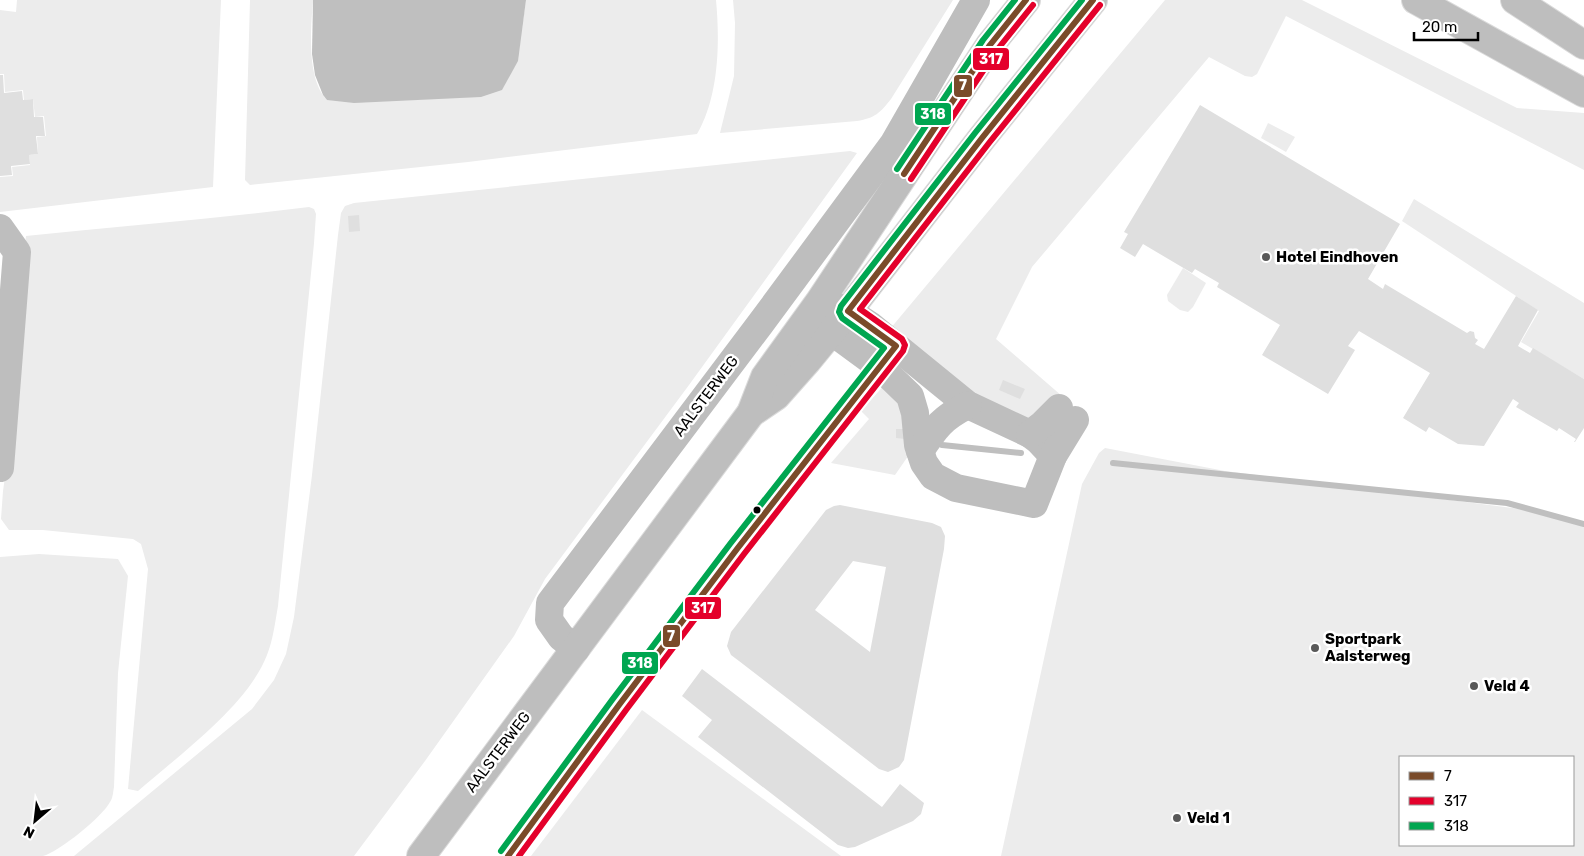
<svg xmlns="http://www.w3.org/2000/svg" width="1584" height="856" viewBox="0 0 1584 856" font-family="Rubik,sans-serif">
<rect width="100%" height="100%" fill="#fff"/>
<!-- green -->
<g fill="#ececec" fill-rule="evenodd">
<polygon points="17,0 221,0 213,187 0,212 0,177 13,176 12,167 30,165 29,155 38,154 37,137 46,136 44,116 35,117 33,99 24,100 23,90 5,92 4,74 0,74 0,10 16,12"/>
<path d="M250,0H313C311,28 306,79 327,100L523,21L526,0H716C720,42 719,97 697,134L468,162L250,185L245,180Z"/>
<path d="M733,0H953L891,99C880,113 875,118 857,121L720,133L734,76L735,23Z"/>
<polygon points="1165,0 1302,0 1517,108 1584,113 1584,170 1286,16 1257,74 1252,77 1245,76 1209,57 1032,267 996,339 1062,396 1027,423 993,413 890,329"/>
<polygon points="1268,123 1295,137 1286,152 1261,138"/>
<polygon points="850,151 857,153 689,385 545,579 514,636 425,761 354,856 74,856 252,709 274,680 286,654 294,617 312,475 338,235 341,213 345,206 354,203"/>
<polygon points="1414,199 1584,303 1584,379 1521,342 1539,311 1402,221"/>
<path d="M309,207L314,209L316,214L314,243L278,606C275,623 273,640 267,655C248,705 178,756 138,791L128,789L148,569L141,544L133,539L43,530H9L1,519L3,491L7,463L17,311L26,236C120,226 215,219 309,207Z"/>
<polygon points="1183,268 1206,283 1193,307 1188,312 1180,310 1168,301 1167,295"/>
<polygon points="887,382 899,393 913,449 895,475 831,463 869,419 861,411"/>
<path d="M1105,448L1225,471L1535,511L1584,523V856H1001L1082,484L1099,453ZM1400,757H1573V845H1400Z"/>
<path d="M39,554L118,559L128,576L118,673L114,787C113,792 113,798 110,802C103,816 59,852 43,856C34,856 11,856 0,856V557Z"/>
<polygon points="642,710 841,856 531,856"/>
</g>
<!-- water -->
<polygon fill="#bfbfbf" points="313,0 526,0 518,61 502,90 481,97 354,103 327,100 323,95 315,75 312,54"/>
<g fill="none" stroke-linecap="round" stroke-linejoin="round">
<!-- stream -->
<g stroke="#bfbfbf" stroke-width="6">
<polyline points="942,445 1021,453"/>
<polyline points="1113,463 1507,503 1584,524"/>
</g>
</g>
<!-- building -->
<g fill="#dfdfdf" fill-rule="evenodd">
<polygon points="0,75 3,75 4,93 22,91 23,100 33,99 34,117 43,117 45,136 36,136 38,154 29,155 30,164 11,166 12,175 0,176"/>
<polygon points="1200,105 1400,224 1368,279 1383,289 1385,284 1467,333 1470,331 1474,332 1475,338 1478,340 1475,344 1484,349 1516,296 1538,310 1518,346 1530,353 1533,348 1584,379 1584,428 1575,442 1574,442 1576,439 1559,428 1557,431 1516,407 1519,403 1513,399 1484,446 1458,444 1429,427 1426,432 1403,418 1430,373 1359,331 1348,346 1355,350 1328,394 1262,355 1280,325 1217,287 1219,283 1195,269 1192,273 1143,244 1135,257 1120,248 1128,234 1124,232"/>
<polygon points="359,215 360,231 349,232 348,216"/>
<polygon points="1003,380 1025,389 1020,399 999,390"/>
<polygon points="896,429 906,429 905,439 896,438"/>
<path d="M840,505L932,523L941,527L945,536L944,549L904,760L899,767L888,772L879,769L739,661L731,655L727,646L731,632L826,510L834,506ZM853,561L886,567L870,652L815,610Z"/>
<polygon points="702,669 882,807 900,784 924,803 921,814 913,821 855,847 848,848 838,845 698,737 712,720 682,696"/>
</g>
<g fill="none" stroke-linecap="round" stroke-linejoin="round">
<defs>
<g id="major">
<polyline points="751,413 776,396 807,361 848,311 982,138 1093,0"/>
<polyline points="421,856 751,413 765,377 820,301 990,45 1026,0"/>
</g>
<g id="highway">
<polyline points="1416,0 1584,93"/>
<polyline points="1515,0 1584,45"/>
</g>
</defs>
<!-- major casing -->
<use href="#major" stroke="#dbdbdb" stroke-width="30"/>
<!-- highway casing -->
<use href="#highway" stroke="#dbdbdb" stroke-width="30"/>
<!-- minor -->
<g stroke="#bebebe" stroke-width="28">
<polyline points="0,228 17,252 0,468"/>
<polyline points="826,303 848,311 871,326 968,405 1030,434 1038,440 1053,456"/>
<polyline points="823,309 831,331 880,367 910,396 915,413 918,445 924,463 933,476 956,488 1034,504 1053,456 1075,420"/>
<polyline points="1030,434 1043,424 1059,408"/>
<path d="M920,451C936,427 942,418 968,405"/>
<polyline points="576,649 561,637 549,620 550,603 761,323 894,143 976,0"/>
</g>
<!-- major -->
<use href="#major" stroke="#bebebe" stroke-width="28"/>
<!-- highway -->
<use href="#highway" stroke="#bebebe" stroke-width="28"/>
<defs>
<g id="bus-1">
<polyline points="904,174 990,45 1026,0"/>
<polyline points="508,856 619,705 737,549 896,346 848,311 982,138 1093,0"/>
</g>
<g id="bus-2">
<polyline points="911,179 997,50 1033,5"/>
<polyline points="519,856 626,710 744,554 903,351 905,345 902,339 860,309 989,143 1100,5"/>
</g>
<g id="bus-3">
<polyline points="897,169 983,40 1015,0"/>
<polyline points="501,851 612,700 730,544 884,348 842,318 839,312 841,306 975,133 1082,0"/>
</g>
</defs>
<!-- bus-1 casing -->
<use href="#bus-1" stroke="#fff" stroke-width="10"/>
<!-- bus-2 casing -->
<use href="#bus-2" stroke="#fff" stroke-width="10"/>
<!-- bus-3 casing -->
<use href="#bus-3" stroke="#fff" stroke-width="10"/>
<!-- bus-1 -->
<use href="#bus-1" stroke="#7a4b2a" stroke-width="6"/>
<!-- bus-2 -->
<use href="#bus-2" stroke="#e4002b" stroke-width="6"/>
<!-- bus-3 -->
<use href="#bus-3" stroke="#00a651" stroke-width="6"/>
</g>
<!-- markers -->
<g fill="#595959" stroke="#fff" stroke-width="2">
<circle cx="1266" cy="257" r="5"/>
<circle cx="1315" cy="648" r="5"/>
<circle cx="1474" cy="686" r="5"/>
<circle cx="1177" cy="818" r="5"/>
</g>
<circle fill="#000" stroke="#fff" stroke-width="2" cx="757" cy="510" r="4.5"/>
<g text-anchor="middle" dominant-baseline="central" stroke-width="5" stroke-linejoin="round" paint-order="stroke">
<!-- poi labels -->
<g font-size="15" font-weight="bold" fill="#000" stroke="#fff" text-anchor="start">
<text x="1276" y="257">Hotel Eindhoven</text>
<text x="1325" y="639">Sportpark<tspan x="1325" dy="17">Aalsterweg</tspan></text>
<text x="1484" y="686">Veld 4</text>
<text x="1187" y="818">Veld 1</text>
</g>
<!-- street labels -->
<g font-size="15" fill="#000" stroke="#fff">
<text transform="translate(706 396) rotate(-53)">AALSTERWEG</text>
<text transform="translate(498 752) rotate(-53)">AALSTERWEG</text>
</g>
</g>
<g stroke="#fff" stroke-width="2">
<rect x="972" y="47" width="38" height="24" rx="5" fill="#e4002b"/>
<rect x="953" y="74" width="20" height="24" rx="5" fill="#7a4b2a"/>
<rect x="914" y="102" width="38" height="24" rx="5" fill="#00a651"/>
<rect x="684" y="596" width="38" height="24" rx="5" fill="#e4002b"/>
<rect x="662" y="624" width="19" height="24" rx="5" fill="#7a4b2a"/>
<rect x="621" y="651" width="38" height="24" rx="5" fill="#00a651"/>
</g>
<g font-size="14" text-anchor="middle" font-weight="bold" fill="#fff">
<text x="991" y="64">317</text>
<text x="963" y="90">7</text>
<text x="933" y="119">318</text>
<text x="703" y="613">317</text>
<text x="671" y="641">7</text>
<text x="640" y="668">318</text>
</g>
<!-- legend -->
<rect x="1399" y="756" width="175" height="90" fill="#ffffff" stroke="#999999"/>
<rect x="1409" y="772" width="25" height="8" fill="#7a4b2a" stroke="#999999"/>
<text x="1444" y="781" font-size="15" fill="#000000">7</text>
<rect x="1409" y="797" width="25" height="8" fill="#e4002b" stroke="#999999"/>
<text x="1444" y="806" font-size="15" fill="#000000">317</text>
<rect x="1409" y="822" width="25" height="8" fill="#00a651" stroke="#999999"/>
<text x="1444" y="831" font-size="15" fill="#000000">318</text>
<!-- north arrow -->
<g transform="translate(35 821) rotate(208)" stroke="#ffffff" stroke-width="4" paint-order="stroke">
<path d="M0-4L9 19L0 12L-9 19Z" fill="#000000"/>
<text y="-8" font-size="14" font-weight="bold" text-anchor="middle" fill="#000000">N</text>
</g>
<!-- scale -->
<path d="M1414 32v8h64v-8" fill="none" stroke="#000000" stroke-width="2.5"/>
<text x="1422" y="32" font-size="15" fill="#000000" stroke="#ffffff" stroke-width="4" paint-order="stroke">20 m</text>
</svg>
